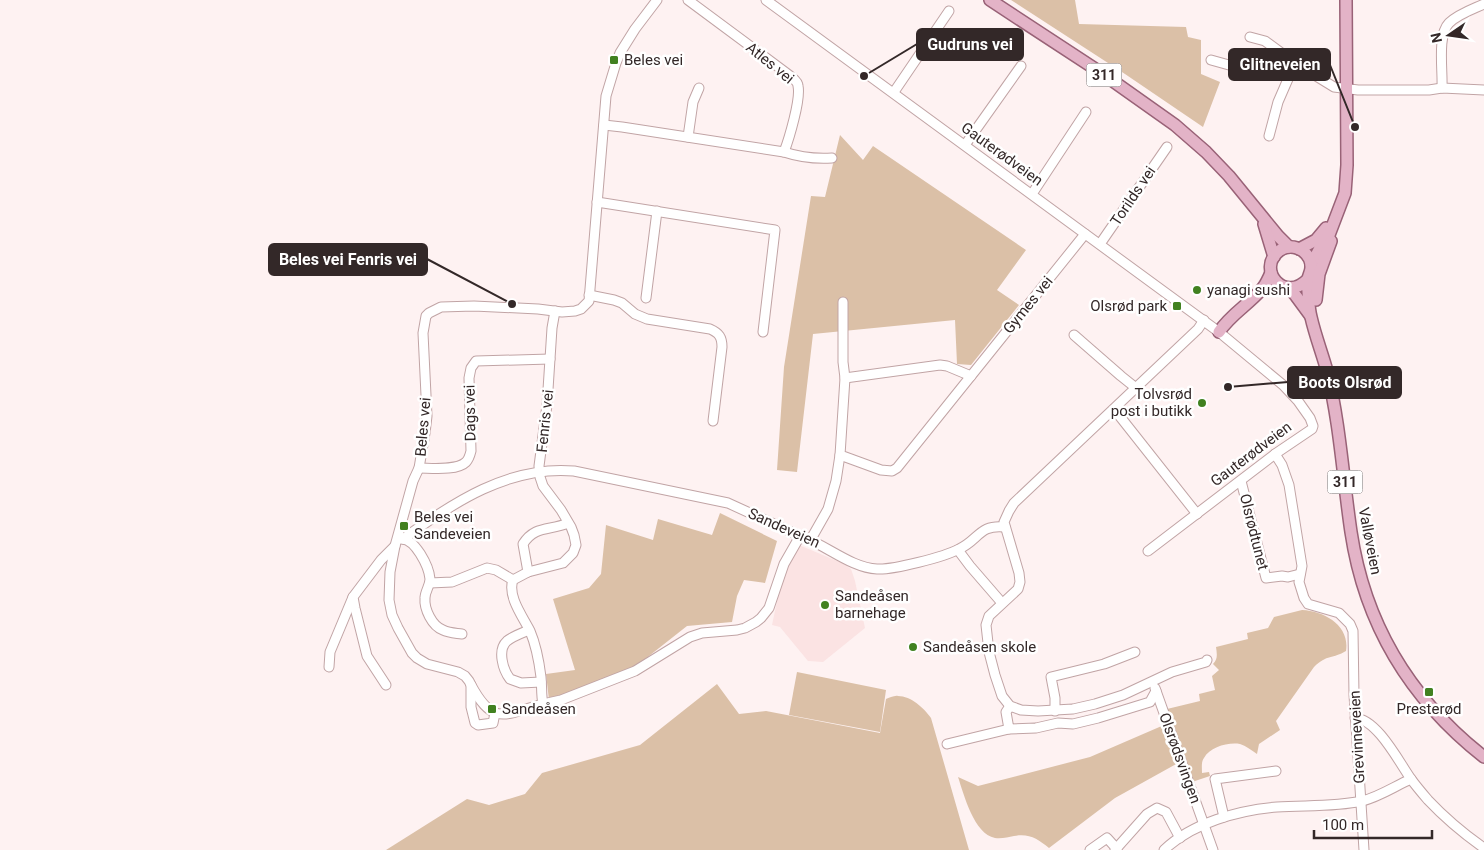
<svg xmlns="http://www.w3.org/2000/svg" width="1484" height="850" viewBox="0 0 1484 850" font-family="Roboto,sans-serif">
<rect width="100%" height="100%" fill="#fef2f2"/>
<!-- built -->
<polygon fill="#fbe3e3" points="799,545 842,563 851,569 855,581 865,628 823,662 808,661 780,627 772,625 779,592 785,569"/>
<!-- green -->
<g fill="#dbc0a7">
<polygon points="1011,0 1075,0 1079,24 1186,27 1188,37 1201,40 1201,74 1220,82 1203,127 1125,74"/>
<polygon points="840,135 863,160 873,146 1026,250 997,290 1019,305 971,365 957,364 955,320 813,334 797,472 777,470 784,367 811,196 825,197"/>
<polygon points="720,513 777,541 765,583 744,580 737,596 732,622 687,626 635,667 549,700 546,674 575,670 553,599 589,588 601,574 606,525 653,540 658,519 712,535"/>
<path d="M1302,610C1325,611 1350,626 1346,651C1333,659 1327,654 1314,667L1276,721L1280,730L1259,744L1257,754C1251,750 1246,746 1240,744C1228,742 1210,747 1204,758C1201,762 1202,768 1202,773L1209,772L1210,776L1192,782L1167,709L1200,701L1199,694L1215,690L1212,676L1219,670L1213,664C1218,659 1217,654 1216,647L1248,639L1247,633L1268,628L1274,617Z"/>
<polygon points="797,672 886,690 880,732 789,715"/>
<path d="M717,684L739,714L766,711L880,733L886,699C889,698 895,695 898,696C911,696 924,708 931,718L969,850H386L467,799L489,805L525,794L542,773L640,745Z"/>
<path d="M1164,725L1178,763L1115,798L1049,848C1038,839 1029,833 1014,836C1008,837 1002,839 995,838C974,834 964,795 958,777L978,786L1090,757Z"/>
</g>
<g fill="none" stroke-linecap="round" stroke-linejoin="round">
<defs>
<g id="minor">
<path d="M688,0L789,75C792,78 798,81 798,86C801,99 789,139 784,152"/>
<polyline points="766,0 1219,332 1283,385 1298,401 1310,418 1313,426 1312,429 1275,454 1148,551"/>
<polyline points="1250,37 1265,41 1295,63 1334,87 1358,90 1429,90 1442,88 1484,90"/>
<polyline points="1211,60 1229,65 1263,70 1267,66 1275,50"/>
<path d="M1442,88C1443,71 1437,35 1449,23C1458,14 1473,9 1484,4"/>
<polyline points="894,92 949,11"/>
<path d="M604,125L622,127L784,152C799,157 816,159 832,158"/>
<polyline points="1269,136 1278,102 1295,63"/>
<polyline points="688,137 693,102 699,88"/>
<polyline points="965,145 1021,66"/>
<polyline points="1032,194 1086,112"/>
<polyline points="597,202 775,230 763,332"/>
<polyline points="1100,244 1167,147"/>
<path d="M589,295L614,300L622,303L635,314L647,319L710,329C719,333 722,337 722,347L713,421"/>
<polyline points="646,298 657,211"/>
<polyline points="843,302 843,362 845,378 840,455 881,470 892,471 897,468 1085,234"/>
<path d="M555,311L552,328L547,405L539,466L540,477L543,486L561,510L571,527L574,535L576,545L573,553L563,563L528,572L513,580C507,596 523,617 530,631C536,645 539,661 541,677C542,686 541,695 543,704L561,700L635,671L690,637L702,633L737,630L745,628L756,622L761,618L769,608L784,564L800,536"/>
<polyline points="1204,320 1198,329 1014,503 1009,511 1004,522 1019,573 1020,582 1018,589 989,616 986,625 989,652 995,675 1002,696 1010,706 1021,710 1038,711 1073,709 1095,704 1123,695 1172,672 1206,662 1207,660"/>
<polyline points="1074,335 1121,376 1136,388"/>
<polyline points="845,378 940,365 947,366 971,376"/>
<polyline points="1114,409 1197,514"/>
<polyline points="1275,454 1282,465 1289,485 1302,566 1299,582 1304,598 1308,604 1339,613 1350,624 1353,631 1354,695 1364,850"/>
<path d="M419,468C431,468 457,471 466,462C469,459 470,455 471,451L469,378L471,368L476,361L550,359"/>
<polyline points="1241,481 1266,578 1282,576 1288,577 1300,574"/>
<path d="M400,539C415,537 429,567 430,579C430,586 425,591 425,598C424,609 432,626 443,630C449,633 455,633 462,634"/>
<path d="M403,539C452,503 510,465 574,471L728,503L800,536C825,544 851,568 877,569C893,570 944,557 959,549C979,540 979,524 1005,527"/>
<polyline points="811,539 828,509 836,481 840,455"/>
<polyline points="958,550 970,566 1002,603"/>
<path d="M528,572L523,544C535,525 550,531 568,523"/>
<polyline points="430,583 452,582 487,568 496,570 513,580"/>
<path d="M529,630C522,633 513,636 507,641C497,650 503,670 510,679L521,683L541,682"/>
<polyline points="329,667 330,652 353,597"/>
<polyline points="386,685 367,656 355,608 353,597 381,560 395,546"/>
<path d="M471,685C493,726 504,715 543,704"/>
<polyline points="1155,688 1213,850"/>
<polyline points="1010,706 1006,712 1009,729 1036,728 1058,723 1073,724 1098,718 1150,702 1156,691"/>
<polyline points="1055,711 1055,698 1051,677 1104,664 1135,652"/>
<polyline points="495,713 493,723 478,725 475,723 471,707 471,685 469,681 465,676 458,672 427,664 417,658 412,653 398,628 392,615 389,600 390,572 395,546 413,481 419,468 425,433 427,416 423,333 426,316 429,313 441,307 474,306 538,309 562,312 575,311 581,309 589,301 606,96 616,63 620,53 635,29 657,0"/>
<path d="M1355,718C1377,719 1399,762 1411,779C1416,786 1422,793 1428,800C1445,818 1464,834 1484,848"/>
<polyline points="947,744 1009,729"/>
<polyline points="1224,817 1215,779 1276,771"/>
<polyline points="1090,850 1107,838 1117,849"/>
<polyline points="1115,850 1147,814 1157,808 1166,812 1180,838"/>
<path d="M1164,850C1192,823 1239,810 1277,807C1305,805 1334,807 1362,801C1379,797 1395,786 1411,779"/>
</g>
<g id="major">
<polyline points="990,0 1103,74 1175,125 1206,152 1229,176 1278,236 1289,247"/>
<polyline points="1264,224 1274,257"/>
<polyline points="1299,249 1316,240 1326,228"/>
<polyline points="1311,265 1320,248 1329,235 1345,193 1347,165 1346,0"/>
<path d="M1308,279C1284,304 1256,269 1279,251C1284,247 1291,246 1297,248C1304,250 1310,257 1311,264C1312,270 1309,274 1308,279C1307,285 1309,310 1311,317C1315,335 1322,353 1327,371C1340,424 1343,478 1351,532C1365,625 1410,699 1484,757"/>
<polyline points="1289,288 1296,296 1310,315"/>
<polyline points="1316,300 1319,274 1331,241"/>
<path d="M1219,332C1230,315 1248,305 1261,290C1266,285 1268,279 1271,273"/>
</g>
</defs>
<!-- minor casing -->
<use href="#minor" stroke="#c1a4a5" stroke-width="11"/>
<!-- major casing -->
<use href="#major" stroke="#996277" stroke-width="14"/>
<!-- minor -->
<use href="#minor" stroke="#fff" stroke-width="9"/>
<!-- major -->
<use href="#major" stroke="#e3b3c7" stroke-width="11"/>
</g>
<!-- markers -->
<g fill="#418120" stroke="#fff" stroke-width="2">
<rect x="609" y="55" width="10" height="10" rx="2.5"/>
<circle cx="1197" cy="290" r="5"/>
<rect x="1172" y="301" width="10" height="10" rx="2.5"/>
<circle cx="1202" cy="403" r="5"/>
<rect x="399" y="521" width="10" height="10" rx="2.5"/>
<circle cx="825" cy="605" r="5"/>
<circle cx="913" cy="647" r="5"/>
<rect x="1424" y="687" width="10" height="10" rx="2.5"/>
<rect x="487" y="704" width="10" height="10" rx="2.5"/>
</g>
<g text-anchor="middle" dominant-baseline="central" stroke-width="5" stroke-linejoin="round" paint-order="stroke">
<!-- shield labels -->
<g fill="#fff" stroke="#706868" stroke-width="1">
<rect x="1086.5" y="63.5" width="35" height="23" rx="4"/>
<rect x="1327.5" y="470.5" width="35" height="23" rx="4"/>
</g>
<g font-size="14" font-weight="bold" fill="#332828">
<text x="1104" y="75">311</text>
<text x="1345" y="482">311</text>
</g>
<!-- poi labels -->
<g font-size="15" fill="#332828" stroke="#fff" text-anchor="start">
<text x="624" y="60">Beles vei</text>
<text x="1207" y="290">yanagi sushi</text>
<text x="1167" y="306" text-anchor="end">Olsrød park</text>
<text x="1192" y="394" text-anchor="end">Tolvsrød<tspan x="1192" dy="17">post i butikk</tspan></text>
<text x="414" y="517">Beles vei<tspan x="414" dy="17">Sandeveien</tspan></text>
<text x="835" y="596">Sandeåsen<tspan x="835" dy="17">barnehage</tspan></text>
<text x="923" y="647">Sandeåsen skole</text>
<text x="502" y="709">Sandeåsen</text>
<text x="1429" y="709" text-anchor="middle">Presterød</text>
</g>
<!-- street labels -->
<g font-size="15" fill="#332828" stroke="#fff">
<text transform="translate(770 63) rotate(39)">Atles vei</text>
<text transform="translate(1002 154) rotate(36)">Gauterødveien</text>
<text transform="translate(1133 196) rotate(-56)">Torilds vei</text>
<text transform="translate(1028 305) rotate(-51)">Gymes vei</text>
<text transform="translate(470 413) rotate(-91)">Dags vei</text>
<text transform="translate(545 421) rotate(-84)">Fenris vei</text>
<text transform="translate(423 427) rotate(-85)">Beles vei</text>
<text transform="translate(1251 454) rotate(-37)">Gauterødveien</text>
<text transform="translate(784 528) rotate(24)">Sandeveien</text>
<text transform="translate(1254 532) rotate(76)">Olsrødtunet</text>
<text transform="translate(1370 541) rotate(79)">Valløveien</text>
<text transform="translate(1357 737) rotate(-93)">Grevinneveien</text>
<text transform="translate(1180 758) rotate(70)">Olsrødsvingen</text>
</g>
</g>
<!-- callouts -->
<path fill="none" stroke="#332828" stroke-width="2" d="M864 76L917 44M1355 127L1330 65M512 304L427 259M1228 387L1288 382"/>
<g fill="#332828" stroke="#fff" stroke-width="2">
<circle cx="864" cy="76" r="5"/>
<circle cx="1355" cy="127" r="5"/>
<circle cx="512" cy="304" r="5"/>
<circle cx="1228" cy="387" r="5"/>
</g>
<g fill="#332828" stroke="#332828" stroke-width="2">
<rect x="917" y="29" width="106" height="31" rx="5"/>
<rect x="1229" y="49" width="101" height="31" rx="5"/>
<rect x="269" y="244" width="158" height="31" rx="5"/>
<rect x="1288" y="367" width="113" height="31" rx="5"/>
</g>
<g font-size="16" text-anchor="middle" font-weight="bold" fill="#fff">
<text x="970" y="50">Gudruns vei</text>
<text x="1280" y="70">Glitneveien</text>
<text x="348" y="265">Beles vei Fenris vei</text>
<text x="1345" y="388">Boots Olsrød</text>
</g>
<!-- north arrow -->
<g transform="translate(1449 35) rotate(257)" stroke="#ffffff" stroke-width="4" paint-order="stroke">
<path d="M0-4L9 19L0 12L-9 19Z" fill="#332828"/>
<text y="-8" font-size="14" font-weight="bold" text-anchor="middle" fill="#332828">N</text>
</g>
<!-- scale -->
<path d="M1314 830v8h118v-8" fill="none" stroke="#332828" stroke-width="2.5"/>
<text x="1322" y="830" font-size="15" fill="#332828" stroke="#ffffff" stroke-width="4" paint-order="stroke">100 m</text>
</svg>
